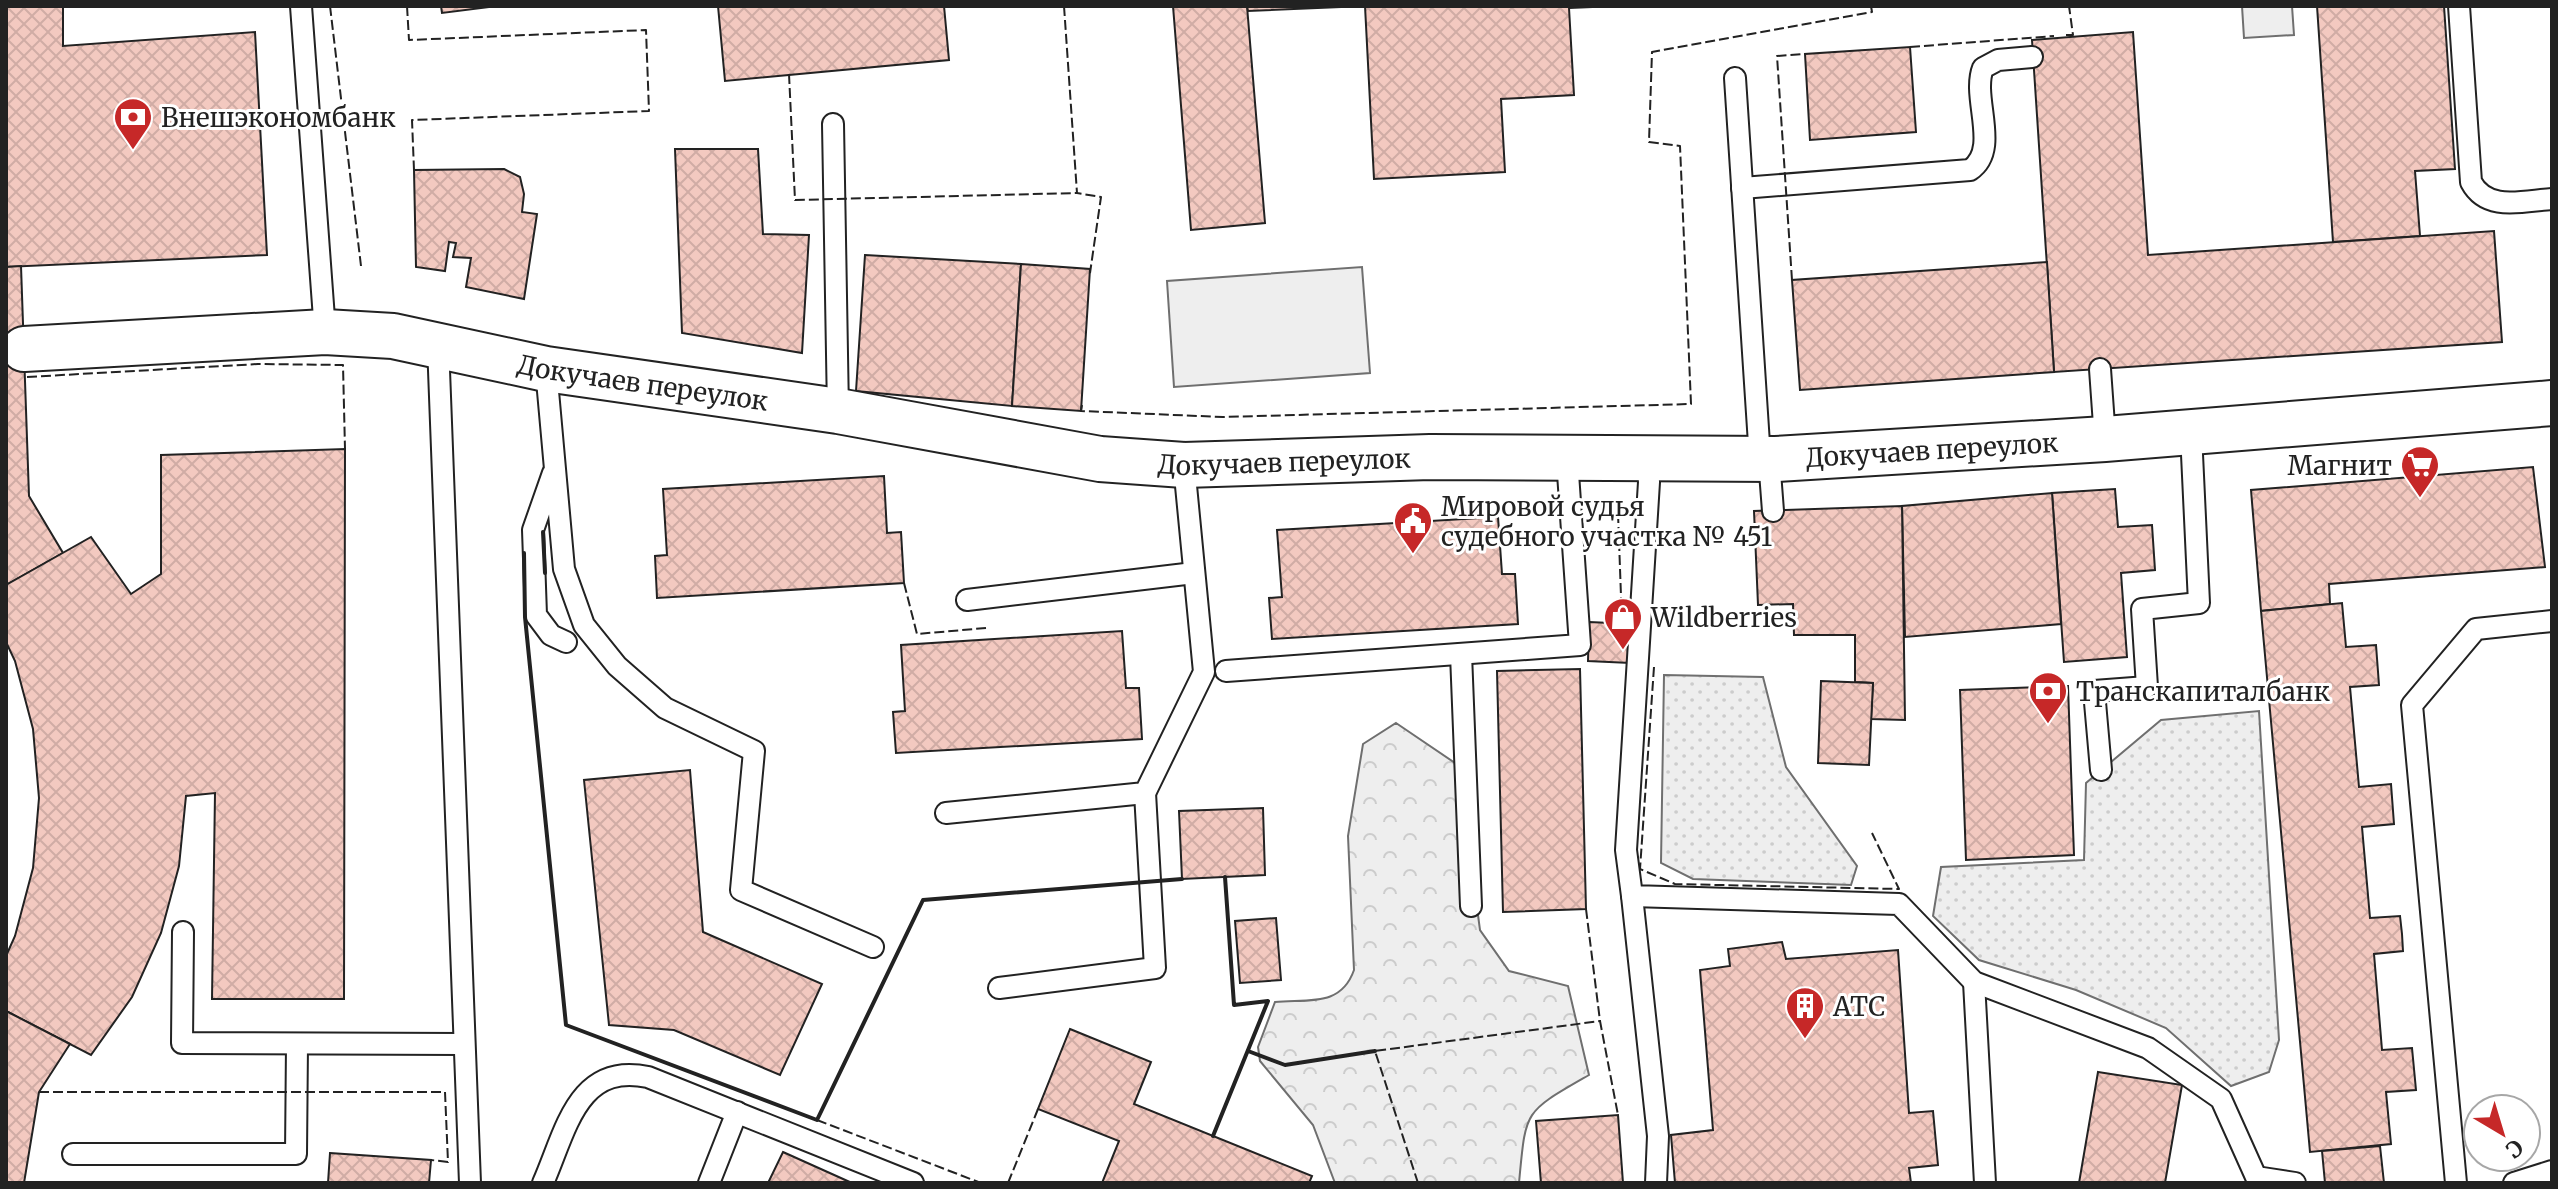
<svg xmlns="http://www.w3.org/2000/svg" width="2558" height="1189" viewBox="0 0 2558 1189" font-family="Merriweather,serif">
<defs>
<pattern id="grass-dots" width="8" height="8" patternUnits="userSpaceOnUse" patternTransform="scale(2)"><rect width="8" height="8" fill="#eee"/><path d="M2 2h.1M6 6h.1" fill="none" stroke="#ccc" stroke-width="1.8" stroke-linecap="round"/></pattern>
<pattern id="forest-crowns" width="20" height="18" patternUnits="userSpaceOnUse" patternTransform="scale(2)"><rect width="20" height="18" fill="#eee"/><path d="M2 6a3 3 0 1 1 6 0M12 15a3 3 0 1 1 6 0" fill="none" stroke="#ccc"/></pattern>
<pattern id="building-cross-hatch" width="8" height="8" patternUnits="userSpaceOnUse" patternTransform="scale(2)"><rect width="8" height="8" fill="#f3c9c0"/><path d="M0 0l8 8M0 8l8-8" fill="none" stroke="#d0aca5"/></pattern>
</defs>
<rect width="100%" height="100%" fill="#fff"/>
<!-- grass -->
<g fill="url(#grass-dots)" stroke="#6f6f6f" stroke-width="2">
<polygon points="1664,675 1763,677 1786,767 1857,866 1851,885 1693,879 1661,863"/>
<polygon points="2259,711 2279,1040 2269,1072 2231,1086 2166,1028 2076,990 1979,960 1933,916 1941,867 2084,860 2086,783 2161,720"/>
</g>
<!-- forest -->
<path fill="url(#forest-crowns)" stroke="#6f6f6f" stroke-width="2" d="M1396,723L1458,765L1480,930L1509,971L1568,986L1589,1075C1523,1113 1526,1109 1519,1183H1335L1313,1125L1260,1061L1258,1047L1275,1002C1309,999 1341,1007 1354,970L1348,836L1363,744Z"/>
<!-- park -->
<g fill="#eee" stroke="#6f6f6f" stroke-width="2">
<polygon points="2242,6 2292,6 2294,35 2244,38"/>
<polygon points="1362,267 1370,373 1174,387 1167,281"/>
</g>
<!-- building -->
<g fill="url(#building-cross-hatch)" stroke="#222" stroke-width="2">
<polygon points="6,6 63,6 63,46 255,32 267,255 6,267"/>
<polygon points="441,6 497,6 442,13"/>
<polygon points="718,6 944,6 949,60 725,81"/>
<polygon points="1173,6 1247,6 1265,223 1191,230"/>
<polygon points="1247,6 1365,6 1248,11"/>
<polygon points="1365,6 1616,6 1569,8 1574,95 1501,99 1505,172 1374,179"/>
<polygon points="2317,6 2444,6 2455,169 2415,171 2420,236 2333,242"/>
<polygon points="2133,32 2148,255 2494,231 2502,342 2054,372 2032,40"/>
<polygon points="1910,47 1916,132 1810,140 1805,54"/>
<polygon points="675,149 758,149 763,234 809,235 802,353 682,333"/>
<polygon points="504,169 520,177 524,194 522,212 537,214 524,299 466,287 471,258 453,257 456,243 449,242 445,271 416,267 414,170"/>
<polygon points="865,255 1021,264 1012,406 856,391"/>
<polygon points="2047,262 2054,372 1800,390 1792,280"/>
<polygon points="1021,264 1090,269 1081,411 1012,406"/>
<polygon points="21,266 29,496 63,553 6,585 6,267"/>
<polygon points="345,449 344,999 212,999 215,793 186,796 179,866 161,933 132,997 91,1055 6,1011 6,956 15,936 33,868 39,798 33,729 15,661 6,642 6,585 91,537 131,594 161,574 161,455"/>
<polygon points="2533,467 2545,567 2329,584 2330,604 2261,611 2251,490"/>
<polygon points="884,476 887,533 901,532 904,583 657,598 655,556 667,555 663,489"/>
<polygon points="2115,489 2118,527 2152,525 2155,570 2121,573 2127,657 2064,662 2052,493"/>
<polygon points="2052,493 2061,624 1905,637 1902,506"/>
<polygon points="1902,506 1905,720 1871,719 1873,683 1855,682 1855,635 1794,635 1793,604 1758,605 1754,511"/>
<polygon points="1498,517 1502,574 1515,574 1518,624 1272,639 1269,598 1282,597 1277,530"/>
<polygon points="2342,603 2346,647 2376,645 2379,685 2350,687 2359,787 2391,784 2394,824 2362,827 2370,918 2400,916 2402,934 2403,951 2374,954 2382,1050 2412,1048 2416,1090 2386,1092 2391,1144 2310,1152 2261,611"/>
<polygon points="1589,622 1632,624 1630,663 1588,661"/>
<polygon points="1122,631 1126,688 1139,688 1142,739 896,753 893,712 905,711 901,645"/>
<polygon points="1580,669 1586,909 1503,912 1497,671"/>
<polygon points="1821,681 1873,683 1869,765 1818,763"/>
<polygon points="2068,686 2074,855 1966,860 1960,690"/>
<polygon points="690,770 703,932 822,984 780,1075 674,1030 609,1025 584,780"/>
<polygon points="1263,808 1265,875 1182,879 1179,811"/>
<polygon points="1276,918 1281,980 1240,983 1235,921"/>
<polygon points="1782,942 1786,959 1898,950 1909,1113 1933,1111 1938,1165 1909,1168 1911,1183 1675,1183 1671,1135 1713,1130 1700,970 1730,966 1728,949"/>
<polygon points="6,1011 70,1044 39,1092 24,1183 6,1183"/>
<polygon points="1070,1029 1151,1062 1134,1104 1312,1176 1309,1183 1102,1183 1119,1141 1038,1109"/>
<polygon points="2098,1072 2182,1085 2165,1183 2079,1183"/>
<polygon points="1618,1115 1623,1183 1541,1183 1536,1121"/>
<polygon points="2380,1146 2384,1183 2325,1183 2322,1151"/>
<polygon points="783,1152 852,1183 768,1183"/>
<polygon points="330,1153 431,1160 429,1183 328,1183"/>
</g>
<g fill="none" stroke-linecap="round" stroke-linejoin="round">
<defs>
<g id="lane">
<polyline points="301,6 325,332"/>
<path d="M2459,6L2471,182C2487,212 2522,201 2552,199"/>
<polyline points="1735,78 1760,459"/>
<polyline points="833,124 838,411"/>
<path d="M1742,188L1970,170C2001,149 1971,98 1983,68L1998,60L2032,57"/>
<polyline points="438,344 470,1183"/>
<polyline points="546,369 564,569 584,625 617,666 665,708 754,751 741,890 873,947"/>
<polyline points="2100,369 2105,439"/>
<polyline points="1769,459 1773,511"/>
<polyline points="1647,460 1649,482 1626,850 1632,896 1899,904 1974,982 2148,1048 2221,1099 2256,1177 2295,1183"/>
<polyline points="553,473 533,530 536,615 551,635 566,642"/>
<polyline points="967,600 1194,573"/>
<polyline points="1461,654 1471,906"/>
<polyline points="1226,671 1580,645 1567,459"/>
<polyline points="2101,770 2094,691 2147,687 2142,609 2199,603 2191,433"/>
<polyline points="946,813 1145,793 1204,672 1184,465"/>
<polyline points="1632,896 1658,1136 1656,1183"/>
<polyline points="183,932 182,1043 464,1044"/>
<polyline points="1974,982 1985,1183"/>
<polyline points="999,988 1155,968 1145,793"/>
<polyline points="73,1154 296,1154 297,1044"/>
<path d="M543,1183C566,1131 577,1062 648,1077L913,1183"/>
<polyline points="709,1183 737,1112"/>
<polyline points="2456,1183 2412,705 2476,629 2552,621"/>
<polyline points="2514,1183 2552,1171"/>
</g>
<g id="secondary">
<path id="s1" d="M24,349L325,332L393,336L546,369L838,411L1100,459L1184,465L1430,457L1776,459L2105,439L2552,403"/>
</g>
</defs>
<!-- lane casing -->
<use href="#lane" stroke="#222" stroke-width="24"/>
<!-- secondary casing -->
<use href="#secondary" stroke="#222" stroke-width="48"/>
<!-- lane -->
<use href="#lane" stroke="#fff" stroke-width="20"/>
<!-- secondary -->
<use href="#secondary" stroke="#fff" stroke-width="44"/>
<!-- fence -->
<g stroke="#222" stroke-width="2" stroke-dasharray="10 4" stroke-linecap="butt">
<polyline points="330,6 361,266"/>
<polyline points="407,6 409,40 646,30 649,111 412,120 414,170"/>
<polyline points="1064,6 1077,193 1101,197 1090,273"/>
<polyline points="2066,35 2073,35 2069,6"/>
<polyline points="1910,47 2054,36"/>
<polyline points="789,74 795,200 1077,193"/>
<polyline points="1792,280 1777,56 1805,54"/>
<polyline points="27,377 258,364 343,365 345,449"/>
<polyline points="1082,405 1081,411 1223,417 1691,404 1680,146 1649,142 1652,52 1872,12 1871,6"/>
<polyline points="1576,514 1618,513 1622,624"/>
<polyline points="904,583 917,634 986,628"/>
<polyline points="1654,667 1640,869 1675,884 1899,889 1872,833"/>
<polyline points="1586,909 1600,1021 1618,1115"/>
<polyline points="39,1092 445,1092 448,1162 431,1160"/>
<polyline points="817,1120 981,1183"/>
<polyline points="1008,1183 1038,1109"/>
<polyline points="1418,1183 1375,1051 1600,1021"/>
</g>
<!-- wall -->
<g stroke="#222" stroke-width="4">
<polyline points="543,532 545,573"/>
<polyline points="524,553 525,617 566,1025 817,1120 923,900 1182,879"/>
<polyline points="1248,1051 1285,1065 1375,1051"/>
<polyline points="1213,1136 1268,1001 1234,1005 1225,877"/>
</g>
</g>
<!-- icons -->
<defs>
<symbol id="bank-pin" viewBox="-11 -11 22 30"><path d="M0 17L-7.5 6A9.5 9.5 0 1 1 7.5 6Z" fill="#c62828" stroke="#fff"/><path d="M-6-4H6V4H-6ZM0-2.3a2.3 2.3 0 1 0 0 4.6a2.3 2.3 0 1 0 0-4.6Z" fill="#fff"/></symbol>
<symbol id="supermarket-pin" viewBox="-11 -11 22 30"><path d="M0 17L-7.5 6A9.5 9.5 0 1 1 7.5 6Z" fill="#c62828" stroke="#fff"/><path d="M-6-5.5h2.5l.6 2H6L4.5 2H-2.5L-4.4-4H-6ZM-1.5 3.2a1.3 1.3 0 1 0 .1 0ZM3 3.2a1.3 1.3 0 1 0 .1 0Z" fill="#fff"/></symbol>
<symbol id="civic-pin" viewBox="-11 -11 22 30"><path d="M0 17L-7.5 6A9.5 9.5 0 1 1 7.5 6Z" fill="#c62828" stroke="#fff"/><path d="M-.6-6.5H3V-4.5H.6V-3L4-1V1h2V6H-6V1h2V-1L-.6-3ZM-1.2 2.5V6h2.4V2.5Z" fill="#fff"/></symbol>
<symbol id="shop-pin" viewBox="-11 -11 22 30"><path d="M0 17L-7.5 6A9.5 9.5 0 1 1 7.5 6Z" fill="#c62828" stroke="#fff"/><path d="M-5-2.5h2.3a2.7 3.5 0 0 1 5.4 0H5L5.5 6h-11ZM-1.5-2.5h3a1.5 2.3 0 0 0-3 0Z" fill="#fff"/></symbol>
<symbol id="building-pin" viewBox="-11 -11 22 30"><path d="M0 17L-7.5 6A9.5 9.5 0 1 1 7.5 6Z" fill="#c62828" stroke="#fff"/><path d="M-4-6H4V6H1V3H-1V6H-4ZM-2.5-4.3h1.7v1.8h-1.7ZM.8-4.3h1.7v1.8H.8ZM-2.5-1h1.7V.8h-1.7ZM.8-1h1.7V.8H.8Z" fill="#fff"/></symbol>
</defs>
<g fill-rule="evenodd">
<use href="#bank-pin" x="111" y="95" width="44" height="60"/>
<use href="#supermarket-pin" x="2398" y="443" width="44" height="60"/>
<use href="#civic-pin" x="1391" y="499" width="44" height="60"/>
<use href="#shop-pin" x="1601" y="595" width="44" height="60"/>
<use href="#bank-pin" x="2026" y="669" width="44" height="60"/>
<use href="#building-pin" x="1783" y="984" width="44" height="60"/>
</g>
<g text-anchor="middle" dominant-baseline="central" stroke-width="6" stroke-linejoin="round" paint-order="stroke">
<!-- poi labels -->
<g font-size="26" fill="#222" stroke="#fff" text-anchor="start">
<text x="161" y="117">Внешэкономбанк</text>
<text x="2392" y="465" text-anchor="end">Магнит</text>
<text x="1441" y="506">Мировой судья<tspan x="1441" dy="30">судебного участка № 451</tspan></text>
<text x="1651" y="617">Wildberries</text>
<text x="2076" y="691">Транскапиталбанк</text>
<text x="1833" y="1006">АТС</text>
</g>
<!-- street labels -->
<g font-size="26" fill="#222" stroke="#fff">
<text stroke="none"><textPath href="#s1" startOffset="624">Докучаев переулок</textPath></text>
<text stroke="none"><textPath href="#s1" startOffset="1920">Докучаев переулок</textPath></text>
<text stroke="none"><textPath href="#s1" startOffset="1272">Докучаев переулок</textPath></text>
</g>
</g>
<!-- border -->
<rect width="2558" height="1189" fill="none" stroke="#222222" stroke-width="16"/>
<!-- north arrow -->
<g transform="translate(2502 1133) rotate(142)"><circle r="38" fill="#ffffff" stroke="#a7a7a7" stroke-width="2"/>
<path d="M0-6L14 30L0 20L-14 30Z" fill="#c62828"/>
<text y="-12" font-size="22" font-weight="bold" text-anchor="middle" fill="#222222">С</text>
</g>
</svg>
